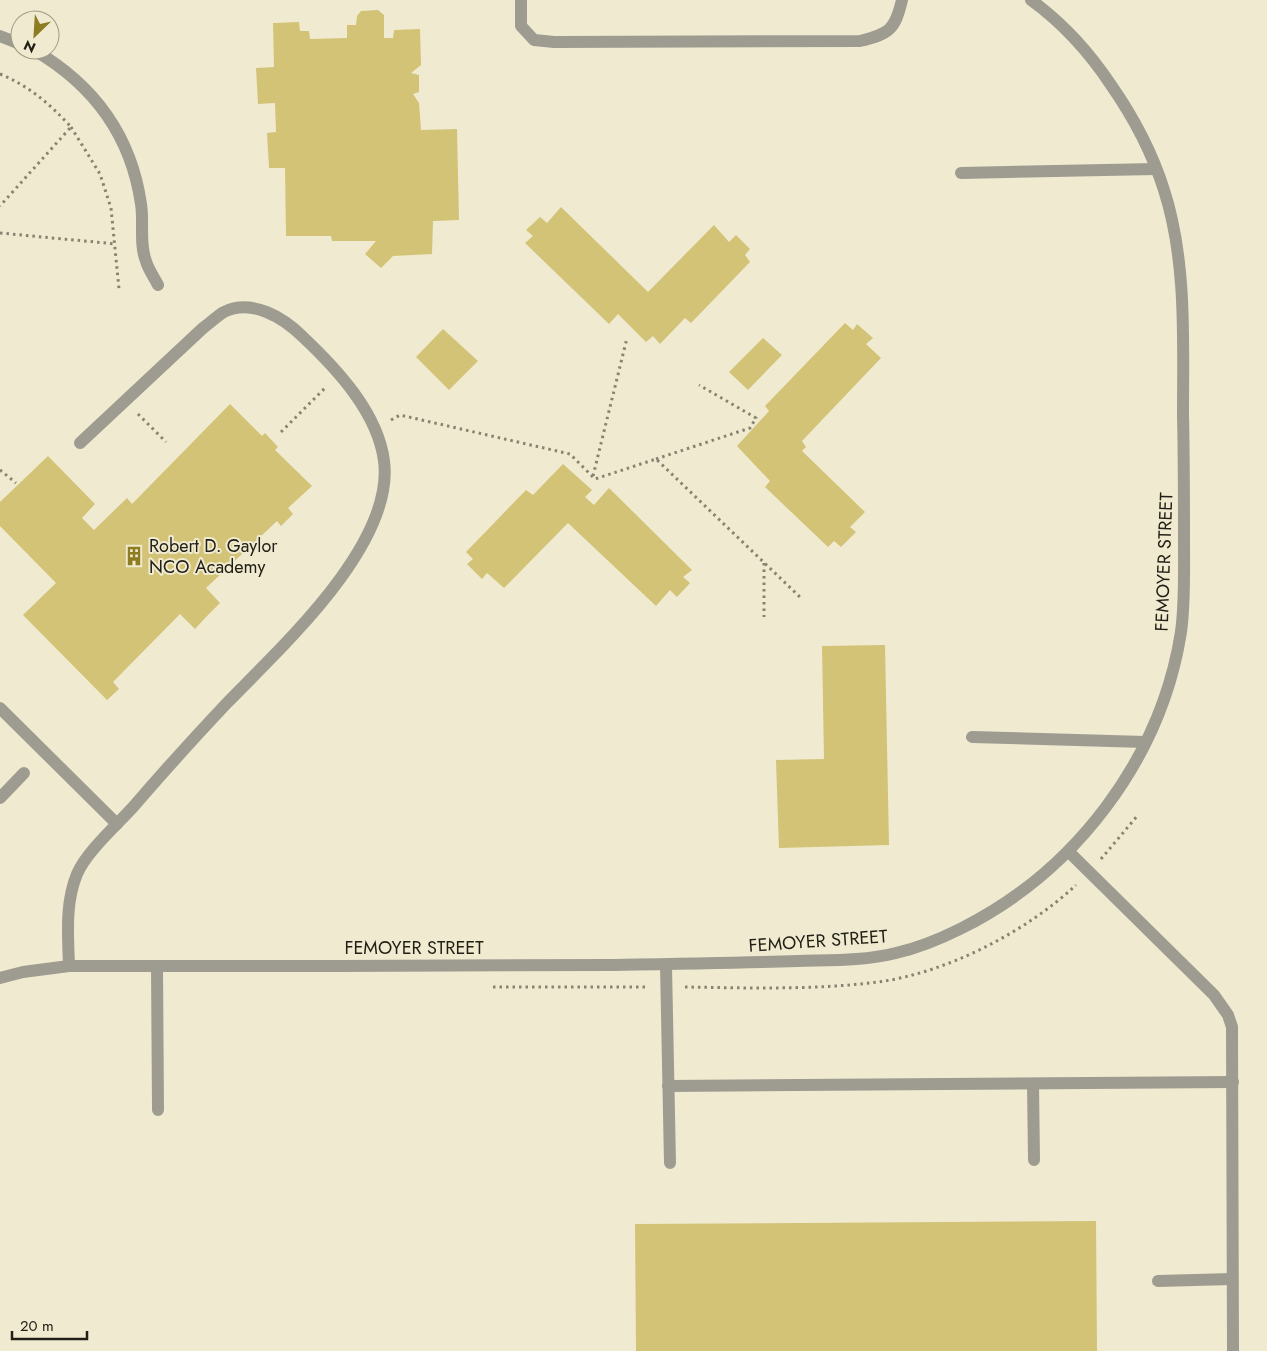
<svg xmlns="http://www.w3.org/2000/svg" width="1267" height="1351" viewBox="0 0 1267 1351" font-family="Jost,sans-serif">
<rect width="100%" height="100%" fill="#f0ebd0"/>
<!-- building -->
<g fill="#d2c377">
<polygon points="378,10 384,15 384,38 393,38 394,30 420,29 421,65 411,73 419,75 419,92 413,94 419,103 421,130 457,129 459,220 433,221 432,254 393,256 381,268 365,254 376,241 332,241 331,236 286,236 285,168 269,168 267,133 276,132 275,103 258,104 256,68 274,67 273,23 299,22 300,31 309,31 310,39 347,38 347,25 356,25 357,16 361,11"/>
<polygon points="561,207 648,292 714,225 729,242 736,235 750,249 745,255 750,262 691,323 685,318 660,344 653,336 646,342 618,314 609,324 525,243 533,236 526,230 540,217 547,223"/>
<polygon points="845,323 853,330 857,324 873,338 866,344 881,358 802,441 806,447 802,451 865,512 850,527 856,532 841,547 834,541 828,547 765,487 770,481 737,446 769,411 765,406"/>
<polygon points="443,329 478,361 449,390 416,357"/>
<polygon points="763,338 782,355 748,390 729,372"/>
<polygon points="230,404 262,436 265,433 278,447 275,450 312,486 288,508 293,514 281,526 277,521 206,588 220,603 207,616 195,629 180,614 113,682 119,689 107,700 23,615 56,583 0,526 0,502 48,456 95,504 82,518 94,530 127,498 132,504"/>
<polygon points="563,464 592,490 585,497 594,505 609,488 692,570 683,577 690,583 677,597 670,590 656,606 568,523 504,588 487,573 482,579 467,564 473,559 466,552 526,490 533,495"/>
<polygon points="885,645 889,845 779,848 776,760 824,759 822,646"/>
<polygon points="1096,1221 1097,1351 636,1351 635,1224"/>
</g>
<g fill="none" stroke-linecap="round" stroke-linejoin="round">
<!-- path -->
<g stroke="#868371" stroke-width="3" stroke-dasharray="2.5 4" stroke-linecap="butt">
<path d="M0,74C29,86 50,104 71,127L0,206"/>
<polyline points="71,127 100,174 111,208 119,289"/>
<polyline points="0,233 116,244"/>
<polyline points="138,414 166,442"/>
<polyline points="391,420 400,415 570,454 595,479 656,459 802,599"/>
<polyline points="281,432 327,386"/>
<polyline points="656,459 750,428 756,418 699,385"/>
<polyline points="0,470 16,483"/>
<polyline points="593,476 627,338"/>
<polyline points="764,563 764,617"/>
<polyline points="1101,859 1138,815"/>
<polyline points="493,987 649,987"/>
<path d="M685,987C749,988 815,990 878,982C946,973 1026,932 1076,885"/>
</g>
<!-- minor -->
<g stroke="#9e9c91" stroke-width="12">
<path d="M521,0V26L534,40L554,42L860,41C889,34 895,30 902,0"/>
<polyline points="0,36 20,44"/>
<path d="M34,50C94,85 131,135 141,204C144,222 139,244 146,261C148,269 154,277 158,285"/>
<polyline points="961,173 1156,169"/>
<polyline points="0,708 117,824"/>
<polyline points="972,737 1145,742"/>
<polyline points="0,798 24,773"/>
<polyline points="1069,852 1214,995 1228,1015 1232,1027 1233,1351"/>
<polyline points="666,965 670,1163"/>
<path d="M69,966C68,935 65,903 77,874C87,851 117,825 134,806C164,771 195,737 226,704C279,649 395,545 384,461C378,413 337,369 303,337C284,318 252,298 224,312C217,316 210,323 203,328L80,443"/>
<polyline points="157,966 158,1110"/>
<path d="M0,978L23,972L69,966C250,965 430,967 611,965C673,964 736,963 798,961C831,960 864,961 896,953C918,948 940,939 960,929C1075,872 1161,759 1181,632C1185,603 1184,573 1184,543C1184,501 1184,458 1183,415C1183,342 1187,261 1164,190C1152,152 1134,118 1111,85C1089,52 1064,24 1031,0"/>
<polyline points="1033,1084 1034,1160"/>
<polyline points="668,1086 1233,1082"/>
<polyline points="1158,1281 1232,1279"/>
</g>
</g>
<!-- icons -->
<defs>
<symbol id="building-bare" viewBox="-9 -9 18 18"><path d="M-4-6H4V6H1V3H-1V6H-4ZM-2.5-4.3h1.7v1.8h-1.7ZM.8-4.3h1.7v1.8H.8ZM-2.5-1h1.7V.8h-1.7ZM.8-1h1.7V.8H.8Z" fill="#8d7c22" stroke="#f0ebd0" stroke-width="2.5" paint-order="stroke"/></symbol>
</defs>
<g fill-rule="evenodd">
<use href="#building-bare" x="120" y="542" width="28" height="28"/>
</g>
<g text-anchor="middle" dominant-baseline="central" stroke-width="4" stroke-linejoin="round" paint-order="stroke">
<!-- poi labels -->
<g font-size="18" fill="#222016" stroke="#f0ebd0" text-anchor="start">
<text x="149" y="546">Robert D. Gaylor<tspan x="149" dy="21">NCO Academy</tspan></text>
</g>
<!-- street labels -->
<g font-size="18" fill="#222016" stroke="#f0ebd0">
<text transform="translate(1164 562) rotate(-88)">FEMOYER STREET</text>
<text transform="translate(818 941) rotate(-4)">FEMOYER STREET</text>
<text x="414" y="948">FEMOYER STREET</text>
</g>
</g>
<!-- north arrow -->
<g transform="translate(35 35) rotate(205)"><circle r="24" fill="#f0ebd0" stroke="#9e9a86"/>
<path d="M0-4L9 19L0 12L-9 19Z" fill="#8d7c22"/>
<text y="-8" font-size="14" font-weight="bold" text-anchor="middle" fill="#222016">N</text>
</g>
<!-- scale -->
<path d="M12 1331v8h75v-8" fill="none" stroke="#222016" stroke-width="2.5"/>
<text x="20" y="1331" font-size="15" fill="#222016" stroke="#f0ebd0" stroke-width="4" paint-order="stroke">20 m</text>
</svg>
